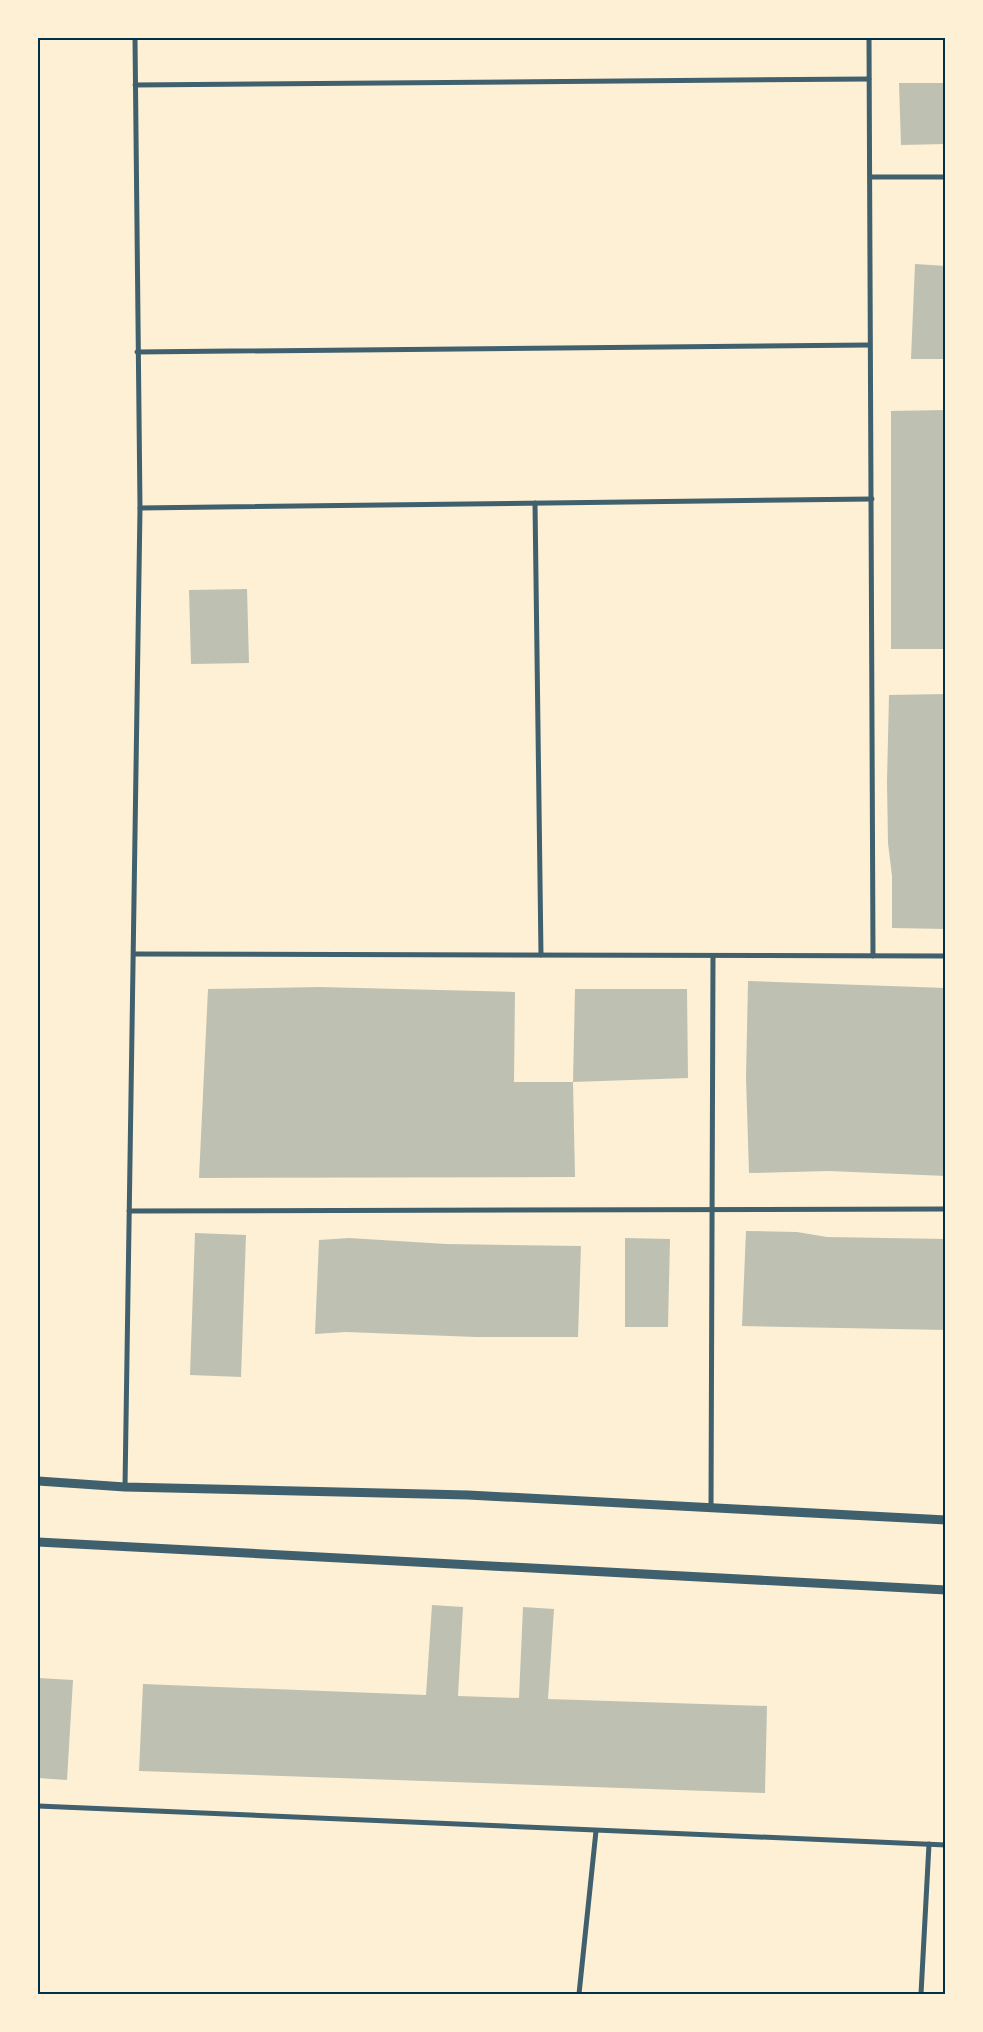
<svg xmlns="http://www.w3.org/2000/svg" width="983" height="2032" viewBox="0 0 983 2032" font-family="Manrope,sans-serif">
<rect width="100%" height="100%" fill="#fdf0d5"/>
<!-- building -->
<g fill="#bec0b2">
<polygon points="899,83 946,83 946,144 901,145"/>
<polygon points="915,264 946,266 946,359 911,359"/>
<polygon points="946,410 946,649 891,649 891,411"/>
<polygon points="247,589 249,663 191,664 189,590"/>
<polygon points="946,694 946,929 892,928 892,876 888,843 887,782 889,695"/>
<polygon points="748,981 946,988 946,1176 829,1171 749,1173 746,1078"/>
<polygon points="319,987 515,992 514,1082 573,1082 575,989 687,989 688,1078 573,1082 575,1177 199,1178 208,989"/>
<polygon points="746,1231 797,1232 827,1237 946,1239 946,1330 742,1326"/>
<polygon points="195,1233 246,1235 241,1377 190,1375"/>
<polygon points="349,1238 446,1244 581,1246 578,1337 476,1337 346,1332 315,1334 319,1240"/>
<polygon points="625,1238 670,1239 668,1327 625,1327"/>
<polygon points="432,1605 463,1607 458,1696 519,1698 523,1607 554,1609 548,1699 767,1706 765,1793 139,1771 143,1684 426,1695"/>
<polygon points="38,1678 73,1680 67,1780 38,1778"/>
</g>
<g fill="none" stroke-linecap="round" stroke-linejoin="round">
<!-- minor -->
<g stroke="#3f606c" stroke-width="5">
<polyline points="869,38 873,956"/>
<polyline points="135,85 869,79"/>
<polyline points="871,177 946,177"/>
<polyline points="137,352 869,345"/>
<polyline points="535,503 541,955"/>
<polyline points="140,508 872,499"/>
<polyline points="134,954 946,956"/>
<polyline points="129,1211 946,1209"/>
<polyline points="125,1487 140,508 135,38"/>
<polyline points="711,1508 713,956"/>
<polyline points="38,1806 946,1845"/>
<polyline points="579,1994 596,1831"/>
<polyline points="921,1994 929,1844"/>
</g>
<!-- tertiary -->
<g stroke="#3f606c" stroke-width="9">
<polyline points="38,1481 125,1487 468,1495 946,1520"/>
<polyline points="38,1542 946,1590"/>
</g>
</g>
<!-- border -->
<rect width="983" height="2032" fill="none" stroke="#fdf0d5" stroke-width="78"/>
<rect x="39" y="39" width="905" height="1954" fill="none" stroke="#003049" stroke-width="2"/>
</svg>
